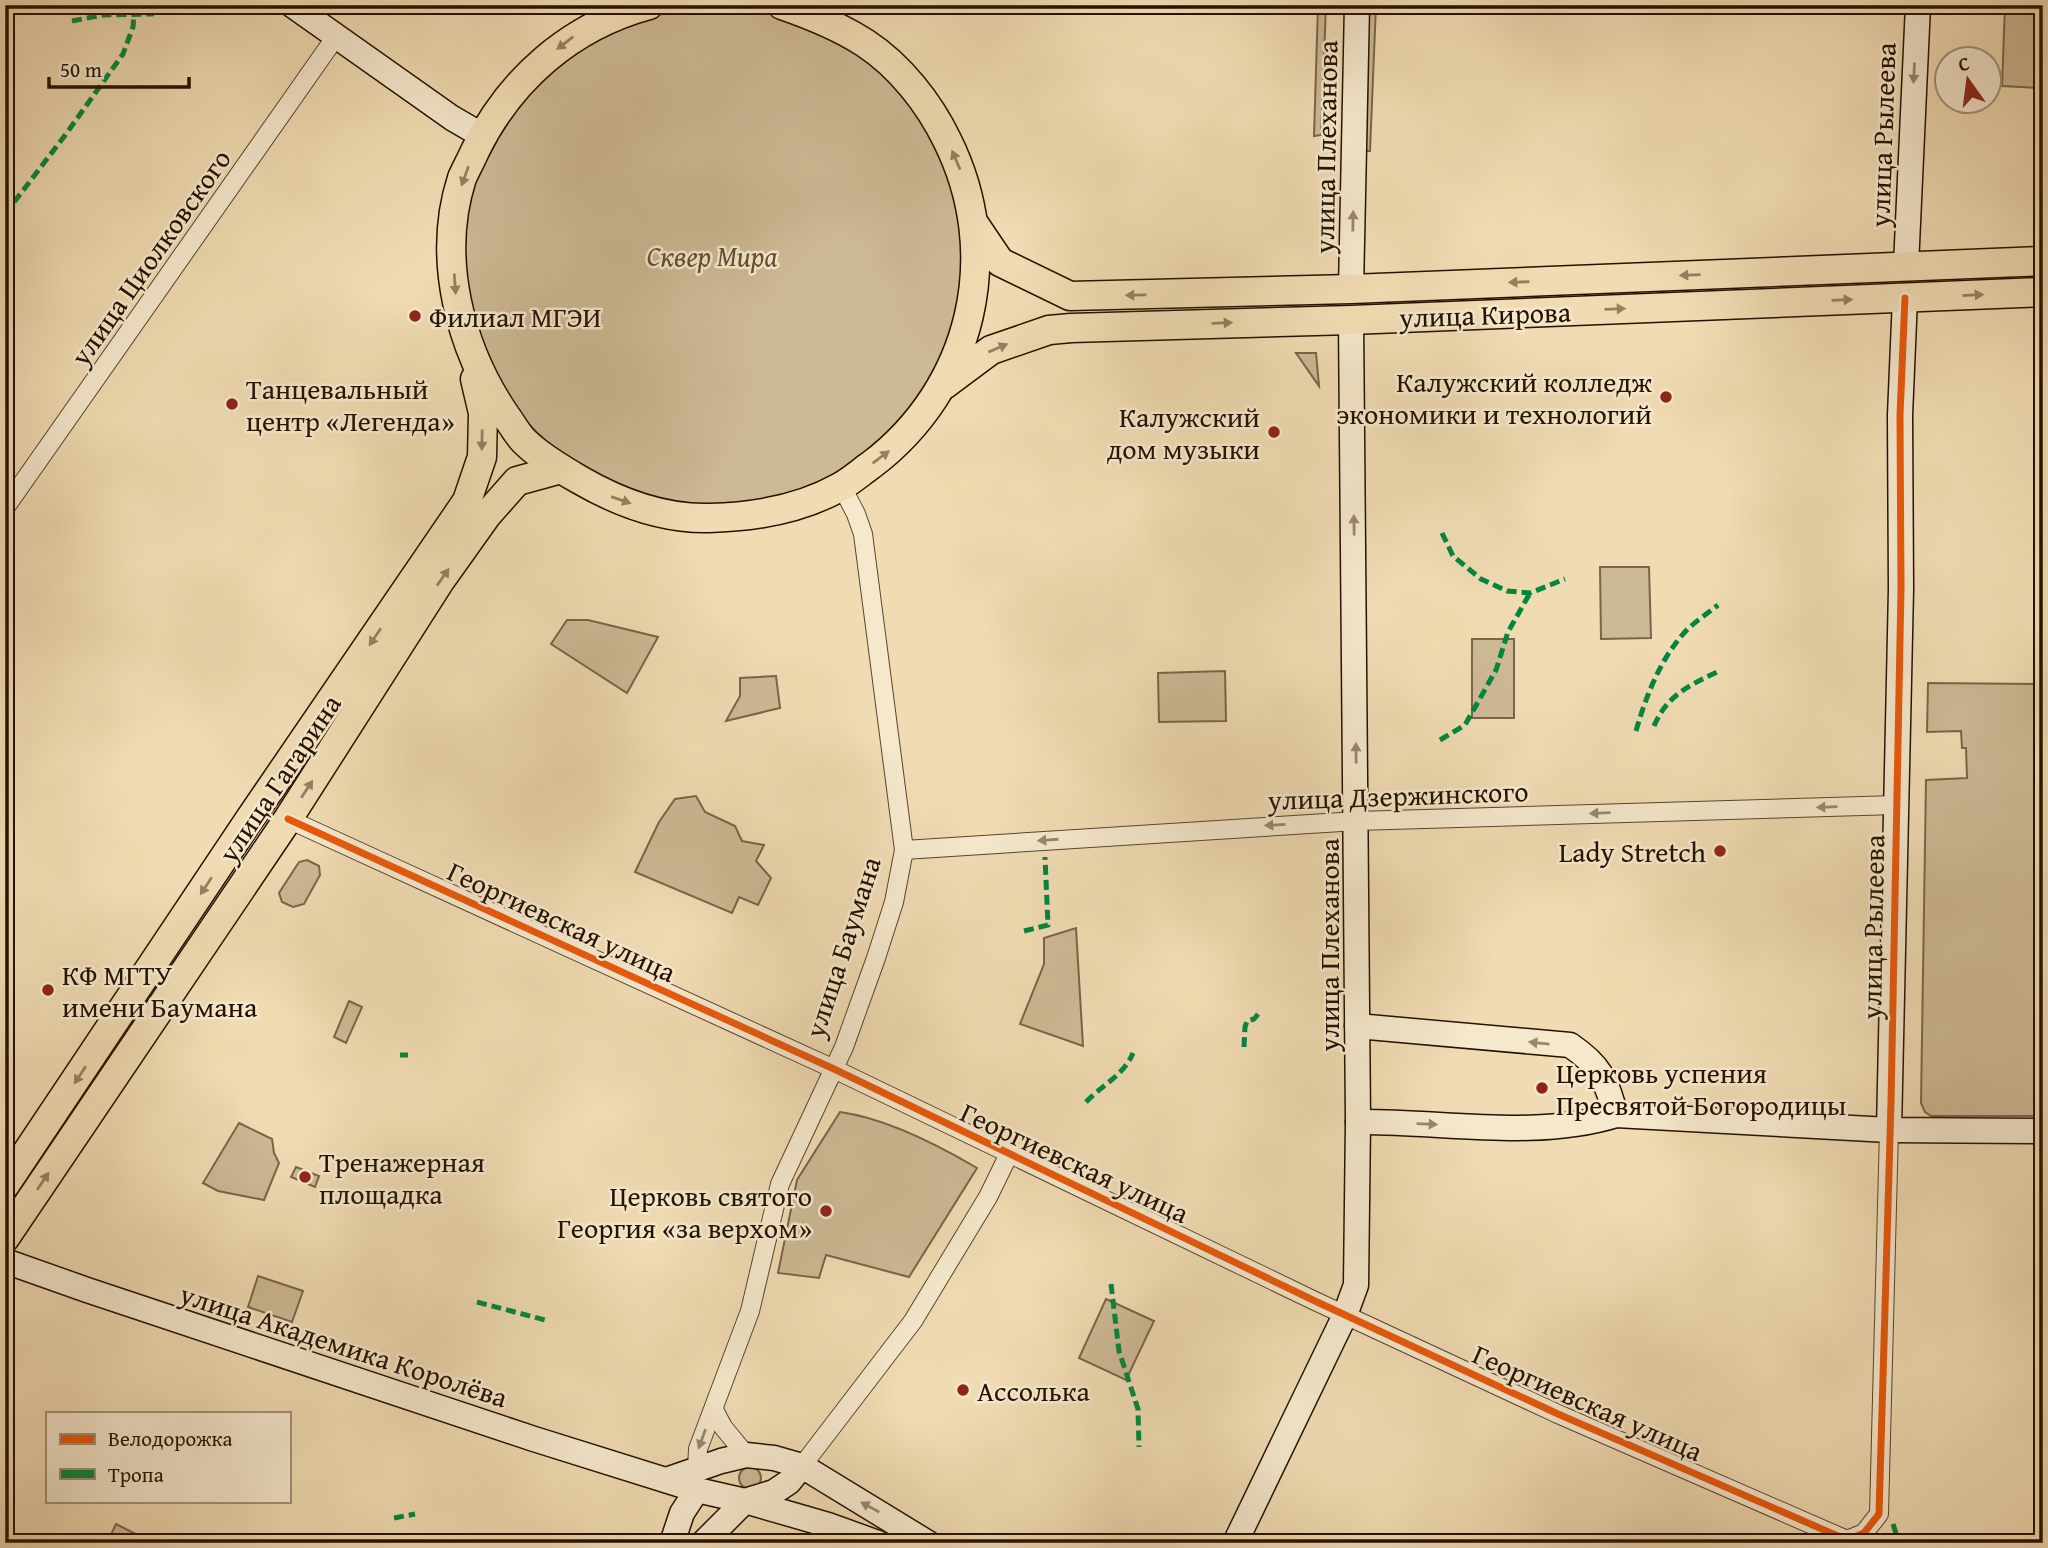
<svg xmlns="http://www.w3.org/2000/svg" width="2048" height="1548" viewBox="0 0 2048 1548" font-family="'Gentium Book Plus',serif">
<rect width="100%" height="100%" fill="#f0dbb2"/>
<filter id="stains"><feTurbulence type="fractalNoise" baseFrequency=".00286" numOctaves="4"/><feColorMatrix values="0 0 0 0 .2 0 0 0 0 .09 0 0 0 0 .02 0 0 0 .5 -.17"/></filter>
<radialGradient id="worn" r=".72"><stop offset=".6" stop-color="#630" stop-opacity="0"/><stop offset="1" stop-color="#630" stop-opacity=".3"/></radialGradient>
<!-- green -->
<g fill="#cdb994" stroke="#79654a" stroke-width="2">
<polygon points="1318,5 1326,5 1321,135 1314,136"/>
<polygon points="1365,5 1376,5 1370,151 1361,151"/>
<polygon points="2005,5 2043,5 2041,88 2002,86"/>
<circle cx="714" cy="256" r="250"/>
<polygon points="1296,353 1316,353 1319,386"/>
<polygon points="1649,567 1651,638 1601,639 1600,567"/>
<polygon points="567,620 588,620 658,637 627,693 551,644"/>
<rect x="1472" y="639" width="42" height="79"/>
<polygon points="1225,671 1226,721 1159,722 1158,673"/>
<polygon points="776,676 780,708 726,721 740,696 740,678"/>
<polygon points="1928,683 2043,684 2043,1116 1931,1116 1925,1112 1921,1103 1926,780 1967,778 1966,748 1962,748 1961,731 1927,732"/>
<polygon points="696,796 705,812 735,826 742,841 764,845 756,861 771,878 758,905 739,897 732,913 635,872 659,822 675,799"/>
<polygon points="307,860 319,866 320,875 304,904 293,907 282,902 279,893 299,862"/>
<polygon points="1076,928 1083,1046 1020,1024 1044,964 1044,938"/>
<polygon points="349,1001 362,1007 346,1043 334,1037"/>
<path d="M840,1112C884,1118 938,1145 977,1168L909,1277L826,1255L819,1278L778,1273L797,1180Z"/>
<polygon points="239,1123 272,1139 274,1153 279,1163 264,1200 218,1191 203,1183"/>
<polygon points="296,1167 319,1176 315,1187 291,1177"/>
<polygon points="258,1276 303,1291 292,1322 248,1307"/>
<polygon points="1106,1299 1154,1321 1126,1380 1079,1358"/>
<circle cx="750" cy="1478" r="11"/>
<polygon points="116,1524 152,1542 152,1543 107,1543"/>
</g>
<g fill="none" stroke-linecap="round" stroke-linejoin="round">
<defs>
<g id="street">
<polyline points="5,508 337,35"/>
<polyline points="288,819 834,1069 1315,1301 1558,1414 1847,1540 1864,1533 1879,1514 1889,1130"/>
<polyline points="904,850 1357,821 1896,805"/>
<polyline points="714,1410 723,1427 746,1455"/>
<polyline points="802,1466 913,1321 988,1197 1009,1154"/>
<polyline points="697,1470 698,1449 750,1311 780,1184 844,1047 876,958 894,902 904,850 863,534 856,514 842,487"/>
</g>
<g id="secondary">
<polyline points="292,5 452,118 483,136"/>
<polyline points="1906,266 1918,5"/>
<polyline points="1351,289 1357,5"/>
<path d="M1357,1026L1570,1045C1602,1067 1605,1079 1616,1115"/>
<path d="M1358,1122C1443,1121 1535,1140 1616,1115L1889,1130L2043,1131"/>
<polyline points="1889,1130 1901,589 1900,415 1905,298"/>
<polyline points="5,1261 87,1290 534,1439 697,1490 745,1501 828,1525 878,1543"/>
<polyline points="666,1480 721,1461 746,1455 774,1458 802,1466 928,1543"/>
<polyline points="672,1543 682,1513 697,1490"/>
<polyline points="703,1543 745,1501 774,1492 789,1482 802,1466"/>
<polyline points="1235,1543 1345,1315 1356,1285 1358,1122 1351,320"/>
</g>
<g id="primary">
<path d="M649,5C571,26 510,79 475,151C471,160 466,169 462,178C436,258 460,349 506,416C512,424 517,434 524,441C539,456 561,469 580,480C618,502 663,519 709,518C753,517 801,509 840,487C851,481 861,472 871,465C973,388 1004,254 947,140C929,103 900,66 865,43C839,26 811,15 782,5"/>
<polyline points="975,225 1000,262 1070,296 1351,289 2043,261"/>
<polyline points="944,385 991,350 1049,330 1071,328 1351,320 2043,292"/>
<polyline points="5,1185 247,823 467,501 482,457 483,413 475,379"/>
<polyline points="5,1238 288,819 440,581 487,515 517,481 561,469"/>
</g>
</defs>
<!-- street casing -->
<use href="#street" stroke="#58442c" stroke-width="20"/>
<!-- secondary casing -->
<use href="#secondary" stroke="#251100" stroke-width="27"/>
<!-- primary casing -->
<use href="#primary" stroke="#251100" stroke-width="31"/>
<!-- street -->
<use href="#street" stroke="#f5e8cd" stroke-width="18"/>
<!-- secondary -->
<use href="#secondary" stroke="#f5e8cd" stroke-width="24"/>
<!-- primary -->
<use href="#primary" stroke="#f0dbb2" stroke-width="28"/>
<!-- quiet -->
<g stroke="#00873e" stroke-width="5" stroke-dasharray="10 5" stroke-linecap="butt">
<polyline points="72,21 103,15 152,14 158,5"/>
<polyline points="5,214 66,134 123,54 133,27 134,13"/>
<polyline points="1442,533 1453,556 1481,579 1507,591 1530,593 1565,579"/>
<path d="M1654,726C1667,695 1690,685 1719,671"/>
<path d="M1636,731C1646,696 1660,660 1684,633C1694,622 1707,614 1718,605"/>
<polyline points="1440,740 1465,725 1496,670 1508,632 1530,593"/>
<polyline points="1024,931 1048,925 1045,857"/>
<polyline points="1244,1047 1245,1027 1247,1021 1254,1019 1259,1013"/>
<polyline points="400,1055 408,1055"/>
<path d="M1086,1102C1102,1085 1124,1075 1133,1053"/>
<polyline points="1111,1284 1119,1351 1138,1409 1139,1447"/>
<polyline points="477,1302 545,1320"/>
<polyline points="394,1518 415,1514"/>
<polyline points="1893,1524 1899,1543"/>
</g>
<defs>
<polyline id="cycleway" points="288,819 834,1069 1315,1301 1558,1414 1847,1540 1864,1533 1879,1514 1891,1103 1901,589 1900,415 1905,298"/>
</defs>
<!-- cycleway casing -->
<use href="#cycleway" stroke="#f5e8cd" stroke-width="11"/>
<!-- cycleway -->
<use href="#cycleway" stroke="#e8590c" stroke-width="7"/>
</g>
<!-- one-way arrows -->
<defs><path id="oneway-solid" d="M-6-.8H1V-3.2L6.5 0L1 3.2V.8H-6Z" transform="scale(1.75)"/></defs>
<g fill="#958062">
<use href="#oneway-solid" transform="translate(565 43) rotate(142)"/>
<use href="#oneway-solid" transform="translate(956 160) rotate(-113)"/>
<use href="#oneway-solid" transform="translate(465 176) rotate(110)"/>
<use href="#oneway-solid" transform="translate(1690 275) rotate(178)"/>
<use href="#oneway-solid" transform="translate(1519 282) rotate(178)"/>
<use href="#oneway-solid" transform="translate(455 284) rotate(86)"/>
<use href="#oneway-solid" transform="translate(1136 295) rotate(179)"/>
<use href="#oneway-solid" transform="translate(1973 295) rotate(-3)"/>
<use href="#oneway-solid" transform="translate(1842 300) rotate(-2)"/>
<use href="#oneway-solid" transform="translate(1615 309) rotate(-2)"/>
<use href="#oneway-solid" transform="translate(1222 323) rotate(-2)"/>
<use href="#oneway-solid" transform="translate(998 348) rotate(-23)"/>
<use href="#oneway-solid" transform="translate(482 440) rotate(91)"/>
<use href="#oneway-solid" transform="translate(881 457) rotate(-37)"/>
<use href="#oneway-solid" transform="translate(621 500) rotate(19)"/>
<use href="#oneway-solid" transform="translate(443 577) rotate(-55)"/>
<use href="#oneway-solid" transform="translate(375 637) rotate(124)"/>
<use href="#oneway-solid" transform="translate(307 789) rotate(-57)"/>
<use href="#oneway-solid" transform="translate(206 886) rotate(123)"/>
<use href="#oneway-solid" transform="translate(80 1075) rotate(123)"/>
<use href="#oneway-solid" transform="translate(43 1181) rotate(-56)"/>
</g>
<g fill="#978771">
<use href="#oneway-solid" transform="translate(1914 73) rotate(93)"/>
<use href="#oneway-solid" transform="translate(1353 221) rotate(-89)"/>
<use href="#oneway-solid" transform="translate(1354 525) rotate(-91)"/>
<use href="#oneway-solid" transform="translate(1356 753) rotate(-91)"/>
<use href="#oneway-solid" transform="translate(1827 807) rotate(178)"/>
<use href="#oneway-solid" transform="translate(1600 813) rotate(178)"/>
<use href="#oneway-solid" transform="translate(1275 825) rotate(177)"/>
<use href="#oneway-solid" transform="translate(1048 840) rotate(176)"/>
<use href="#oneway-solid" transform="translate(1539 1043) rotate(-174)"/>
<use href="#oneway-solid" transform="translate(1427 1124) rotate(2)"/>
<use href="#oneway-solid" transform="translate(702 1439) rotate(110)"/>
<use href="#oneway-solid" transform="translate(870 1507) rotate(-152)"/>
</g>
<!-- markers -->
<g fill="#8f2418" stroke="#f5e8cd" stroke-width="2.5">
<circle cx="415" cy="316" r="7"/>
<circle cx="1666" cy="397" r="7"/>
<circle cx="232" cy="404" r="7"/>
<circle cx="1274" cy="432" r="7"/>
<circle cx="1720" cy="851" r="7"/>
<circle cx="48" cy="990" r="7"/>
<circle cx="1542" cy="1088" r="7"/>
<circle cx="305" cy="1177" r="7"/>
<circle cx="826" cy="1211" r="7"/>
<circle cx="963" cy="1390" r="7"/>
</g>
<g text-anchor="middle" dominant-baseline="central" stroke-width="5" stroke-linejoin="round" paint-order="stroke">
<!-- street labels -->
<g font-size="28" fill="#251100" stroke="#f5e8cd">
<text transform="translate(1882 135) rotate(-88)">улица Рылеева</text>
<text transform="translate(1325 147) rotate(-89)">улица Плеханова</text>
<text transform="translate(150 257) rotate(-55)">улица Циолковского</text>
<text transform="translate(1485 314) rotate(-2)">улица Кирова</text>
<text transform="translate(279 778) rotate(-56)">улица Гагарина</text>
<text transform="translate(1398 795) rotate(-2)">улица Дзержинского</text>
<text transform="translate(562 921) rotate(25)">Георгиевская улица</text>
<text transform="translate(1872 927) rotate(-89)">улица Рылеева</text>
<text transform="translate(1328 945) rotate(-90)">улица Плеханова</text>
<text transform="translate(842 947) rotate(-72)">улица Баумана</text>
<text transform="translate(1075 1162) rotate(25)">Георгиевская улица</text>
<text transform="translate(344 1345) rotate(18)">улица Академика Королёва</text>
<text transform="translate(1588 1402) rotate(24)">Георгиевская улица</text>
</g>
<!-- park labels -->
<g font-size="28" font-style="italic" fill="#604c34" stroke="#f5e8cd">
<text x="712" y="255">Сквер Мира</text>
</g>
<!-- poi labels -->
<g font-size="28" fill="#251100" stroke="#f5e8cd" text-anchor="start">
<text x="429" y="316">Филиал МГЭИ</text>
<text x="1652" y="381" text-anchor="end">Калужский колледж<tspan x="1652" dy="32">экономики и технологий</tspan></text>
<text x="246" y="388">Танцевальный<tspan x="246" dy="32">центр «Легенда»</tspan></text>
<text x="1260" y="416" text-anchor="end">Калужский<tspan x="1260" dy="32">дом музыки</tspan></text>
<text x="1706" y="851" text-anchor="end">Lady Stretch</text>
<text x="62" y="974">КФ МГТУ<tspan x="62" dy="32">имени Баумана</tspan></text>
<text x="1556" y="1072">Церковь успения<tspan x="1556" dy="32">Пресвятой Богородицы</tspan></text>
<text x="319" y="1161">Тренажерная<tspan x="319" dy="32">площадка</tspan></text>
<text x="812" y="1195" text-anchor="end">Церковь святого<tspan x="812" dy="32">Георгия «за верхом»</tspan></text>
<text x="977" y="1390">Ассолька</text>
</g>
</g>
<!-- margin -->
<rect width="2048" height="1548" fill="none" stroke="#f0dbb2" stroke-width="28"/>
<rect x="7" y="7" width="2034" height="1534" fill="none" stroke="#251100" stroke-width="3.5"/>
<rect x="14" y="14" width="2020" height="1520" fill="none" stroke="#251100" stroke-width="2"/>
<!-- legend -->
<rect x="46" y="1412" width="245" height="91" fill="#f5e8cd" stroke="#a2927b" stroke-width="2"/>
<rect x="60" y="1434" width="35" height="10" fill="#e8590c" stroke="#a2927b" stroke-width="2"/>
<text x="108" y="1446" font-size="21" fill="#251100">Велодорожка</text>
<rect x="60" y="1469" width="35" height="10" fill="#00873e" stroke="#a2927b" stroke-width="2"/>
<text x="108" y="1482" font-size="21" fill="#251100">Тропа</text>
<!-- north arrow -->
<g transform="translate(1968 80) rotate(346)"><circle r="33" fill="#f5e8cd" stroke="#a2927b" stroke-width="2"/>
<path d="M0-5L12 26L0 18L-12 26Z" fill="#8f2418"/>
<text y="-10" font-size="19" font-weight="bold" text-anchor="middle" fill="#251100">С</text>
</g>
<!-- scale -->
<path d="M49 77v10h140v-10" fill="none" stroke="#251100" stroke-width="3.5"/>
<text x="60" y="77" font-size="21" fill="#251100" stroke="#f5e8cd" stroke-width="5" paint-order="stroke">50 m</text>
<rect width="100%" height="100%" filter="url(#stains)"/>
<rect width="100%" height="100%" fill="url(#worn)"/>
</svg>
